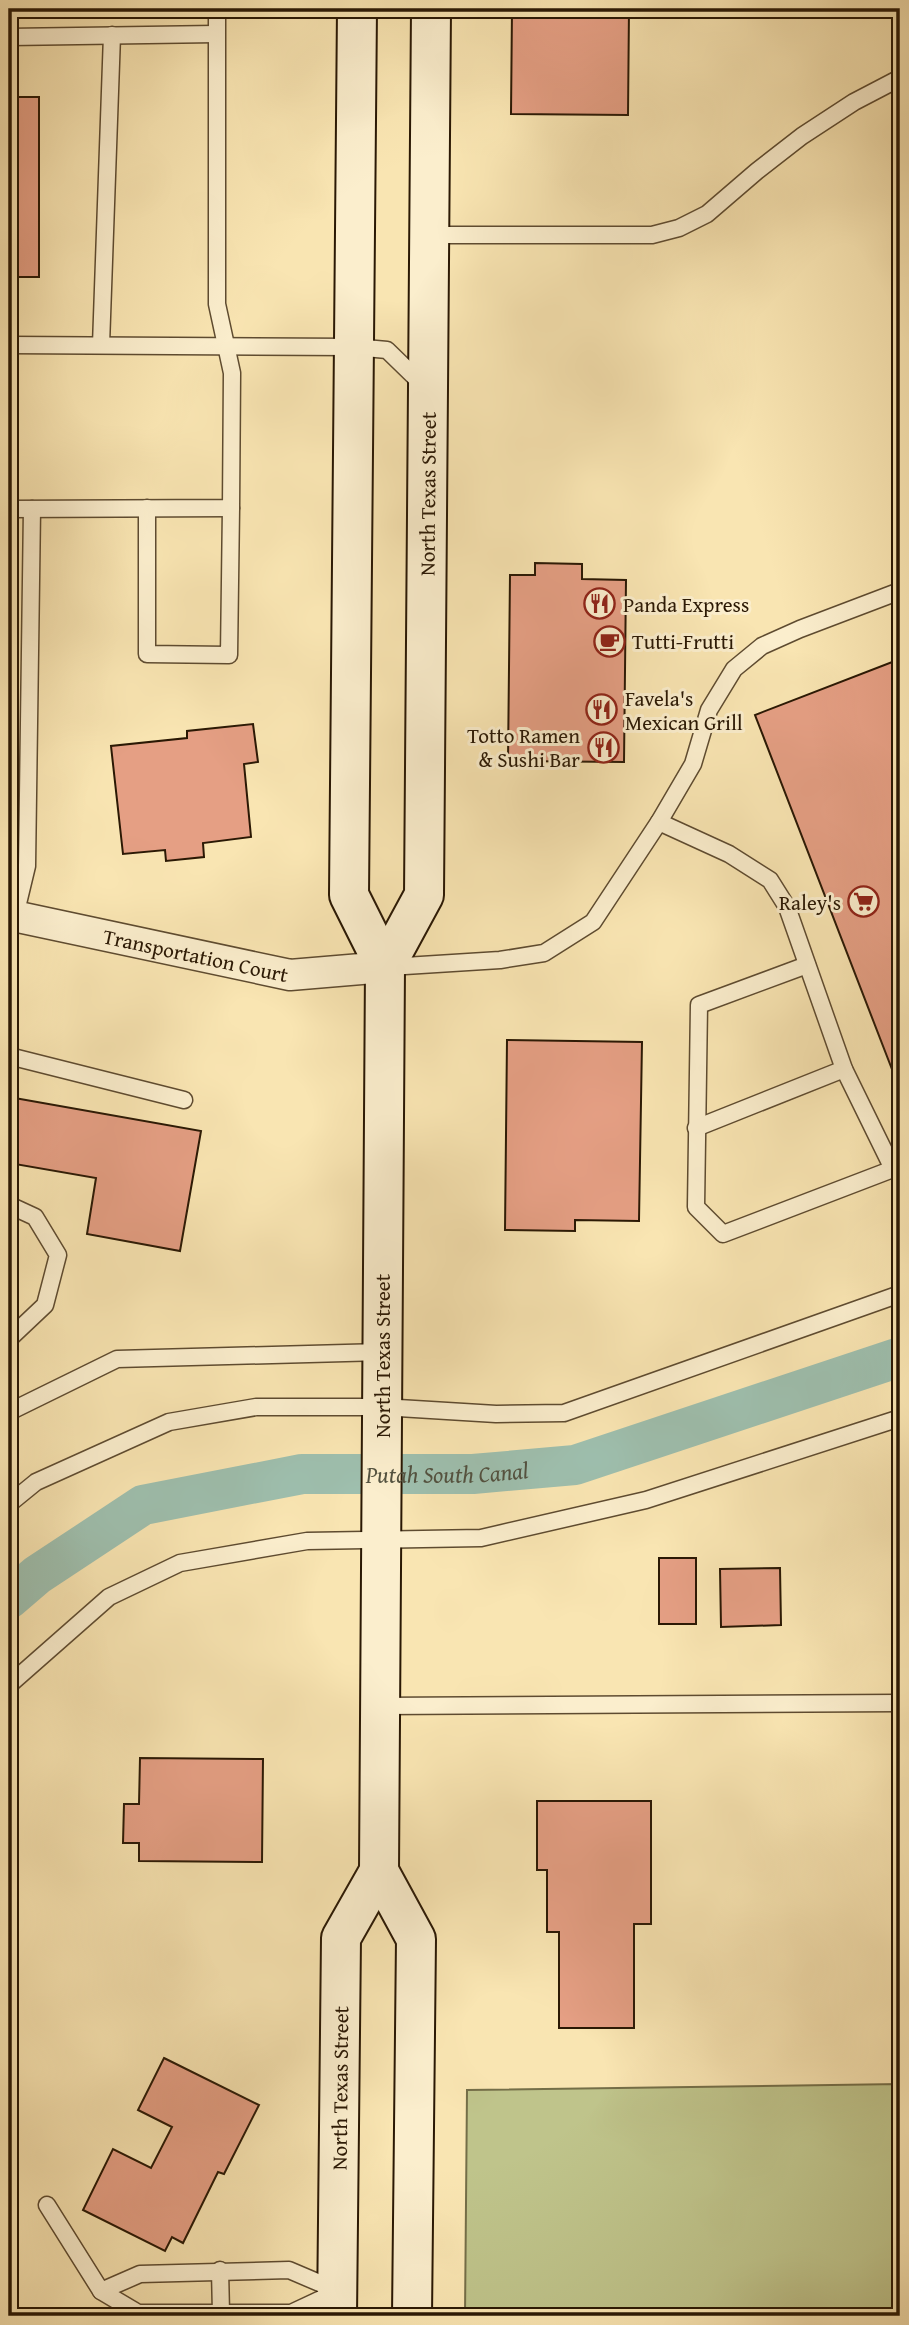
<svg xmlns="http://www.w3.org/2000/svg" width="909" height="2325" viewBox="0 0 909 2325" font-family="'Gentium Book Plus',serif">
<rect width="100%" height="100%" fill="#f9e5b2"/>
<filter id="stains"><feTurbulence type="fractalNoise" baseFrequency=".00286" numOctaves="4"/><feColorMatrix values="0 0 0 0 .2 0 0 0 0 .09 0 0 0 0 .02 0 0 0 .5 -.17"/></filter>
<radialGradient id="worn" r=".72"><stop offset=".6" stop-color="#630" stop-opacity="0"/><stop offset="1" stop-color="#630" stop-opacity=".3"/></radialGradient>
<!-- green -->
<polygon fill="#bfc48b" stroke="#746e48" stroke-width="2" points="900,2084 900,2316 465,2316 467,2090"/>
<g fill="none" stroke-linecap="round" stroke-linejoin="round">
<!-- canal -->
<path stroke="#9ebfae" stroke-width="40" id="s1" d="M9,1599L37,1575L143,1505L302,1474H473L575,1465L900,1357"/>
</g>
<!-- building -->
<g fill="#e59f84" stroke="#2a1804" stroke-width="2">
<polygon points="512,9 629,9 628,115 511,114"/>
<rect x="9" y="97" width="30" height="180"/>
<polygon points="535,563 582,564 582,579 626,580 624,762 508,761 510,575 535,575"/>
<polygon points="900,659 900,1090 755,715"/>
<polygon points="253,724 258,762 244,764 251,837 203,843 204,857 166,861 165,850 123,854 111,746 187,738 187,731"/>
<polygon points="507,1040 642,1042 639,1221 575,1220 575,1231 505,1230"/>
<polygon points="9,1097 201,1131 180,1251 87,1234 96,1178 9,1163"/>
<polygon points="9,1233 16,1235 9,1273"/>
<rect x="659" y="1558" width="37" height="66"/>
<polygon points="780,1568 781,1625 721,1627 720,1569"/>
<polygon points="140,1758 263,1759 262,1862 139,1861 139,1843 123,1843 124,1804 139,1804"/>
<polygon points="537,1801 651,1801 651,1924 634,1924 634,2028 559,2028 559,1932 547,1932 547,1870 537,1870"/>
<polygon points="164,2058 259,2105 224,2174 218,2172 183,2243 172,2237 165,2251 83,2210 113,2149 151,2168 172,2127 138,2110"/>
</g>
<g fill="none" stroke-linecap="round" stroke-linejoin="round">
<defs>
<g id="lane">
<polyline points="9,37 216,34"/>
<polyline points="430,235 652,235 679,228 707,214 757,171 802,136 854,102 900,78"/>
<polyline points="9,345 354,347 387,350 423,385"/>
<polyline points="101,345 112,35"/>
<polyline points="147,508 147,654 229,655 231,508"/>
<polyline points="9,509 231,508 232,373 217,304 217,9"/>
<polyline points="659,822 729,854 770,880 787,907 844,1069 893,1169 900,1169"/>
<polyline points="15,916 27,866 32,509"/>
<polyline points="807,965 699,1005 696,1207 723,1234 893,1169"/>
<polyline points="389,967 500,960 544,953 593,922 659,822 693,764 709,710 734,669 762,646 800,629 900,591"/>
<polyline points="9,1056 184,1100"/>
<polyline points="696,1128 844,1069"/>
<polyline points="9,1205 35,1217 58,1255 45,1305 9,1339"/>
<polyline points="9,1412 117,1359 382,1352"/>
<polyline points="9,1504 36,1482 169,1422 256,1407 382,1407 496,1414 564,1413 900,1294"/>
<polyline points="9,1685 109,1597 180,1563 307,1541 481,1538 646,1500 900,1418"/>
<polyline points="380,1706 900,1703"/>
<polyline points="47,2205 101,2291 138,2313 291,2313 336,2292"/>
<polyline points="220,2270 221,2313"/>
<polyline points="101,2291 140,2274 289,2270 336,2290"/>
</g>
<g id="street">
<path id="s2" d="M9,915L290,975L385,967"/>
</g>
<g id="secondary">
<polyline points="357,9 349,895 385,967 379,1871 416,1939 412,2316"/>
<path id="s3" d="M385,967L424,895L431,9"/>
<path id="s4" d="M337,2316L341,1938L379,1871"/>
</g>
</defs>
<!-- lane casing -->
<use href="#lane" stroke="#5e4b30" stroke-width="19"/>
<!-- street casing -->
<use href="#street" stroke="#5e4b30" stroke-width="33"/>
<!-- secondary casing -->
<use href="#secondary" stroke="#2a1804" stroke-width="42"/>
<!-- lane -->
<use href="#lane" stroke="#fbeecd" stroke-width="16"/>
<!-- street -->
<use href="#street" stroke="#fbeecd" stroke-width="30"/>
<!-- secondary -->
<use href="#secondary" stroke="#fbeecd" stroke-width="38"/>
</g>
<!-- icons -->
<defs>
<symbol id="restaurant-ring" viewBox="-11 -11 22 22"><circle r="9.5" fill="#fbeecd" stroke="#8f2418" stroke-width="1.5"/><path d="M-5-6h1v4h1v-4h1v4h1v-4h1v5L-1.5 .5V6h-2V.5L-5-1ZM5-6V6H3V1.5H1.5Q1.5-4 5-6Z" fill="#8f2418"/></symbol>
<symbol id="cafe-ring" viewBox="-11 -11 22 22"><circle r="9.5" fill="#fbeecd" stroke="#8f2418" stroke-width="1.5"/><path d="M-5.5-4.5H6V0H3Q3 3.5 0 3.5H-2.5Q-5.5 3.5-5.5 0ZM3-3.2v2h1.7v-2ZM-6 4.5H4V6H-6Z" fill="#8f2418"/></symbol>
<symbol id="supermarket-ring" viewBox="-11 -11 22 22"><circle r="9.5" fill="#fbeecd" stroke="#8f2418" stroke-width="1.5"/><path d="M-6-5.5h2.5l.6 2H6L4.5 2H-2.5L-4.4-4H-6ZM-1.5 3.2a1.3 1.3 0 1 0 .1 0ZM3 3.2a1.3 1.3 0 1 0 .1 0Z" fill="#8f2418"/></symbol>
</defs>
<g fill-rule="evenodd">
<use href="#restaurant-ring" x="582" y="586" width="35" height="35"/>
<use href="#cafe-ring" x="592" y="624" width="35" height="35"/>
<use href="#restaurant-ring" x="584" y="692" width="35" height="35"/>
<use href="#restaurant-ring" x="586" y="730" width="35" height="35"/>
<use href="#supermarket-ring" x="846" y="884" width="35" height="35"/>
</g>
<g text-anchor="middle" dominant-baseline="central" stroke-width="6" stroke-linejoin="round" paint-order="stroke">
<!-- street labels -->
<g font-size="21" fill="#2a1804" stroke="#fbeecd">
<text stroke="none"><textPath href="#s3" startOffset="483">North Texas Street</textPath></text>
<text stroke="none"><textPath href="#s2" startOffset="191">Transportation Court</textPath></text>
<text transform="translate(382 1356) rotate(-90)">North Texas Street</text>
<text stroke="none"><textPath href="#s4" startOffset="228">North Texas Street</textPath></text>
</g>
<!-- poi labels -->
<g font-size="21" fill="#2a1804" stroke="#fbeecd" text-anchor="start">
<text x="623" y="604">Panda Express</text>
<text x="632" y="641">Tutti-Frutti</text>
<text x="625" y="698">Favela's<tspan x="625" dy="24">Mexican Grill</tspan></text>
<text x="580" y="735" text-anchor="end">Totto Ramen<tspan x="580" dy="24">&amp; Sushi Bar</tspan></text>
<text x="841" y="902" text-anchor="end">Raley's</text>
</g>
<!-- water labels -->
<g font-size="23" font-style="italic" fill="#535240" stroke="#fbeecd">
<text stroke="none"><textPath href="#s1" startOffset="471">Putah South Canal</textPath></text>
</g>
</g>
<!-- margin -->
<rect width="909" height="2325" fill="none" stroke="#f9e5b2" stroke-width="35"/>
<rect x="10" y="10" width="888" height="2304" fill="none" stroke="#2a1804" stroke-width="3.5"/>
<rect x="18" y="18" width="874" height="2290" fill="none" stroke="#2a1804" stroke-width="2"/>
<rect width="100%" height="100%" filter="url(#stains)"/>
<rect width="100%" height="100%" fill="url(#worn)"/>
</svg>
